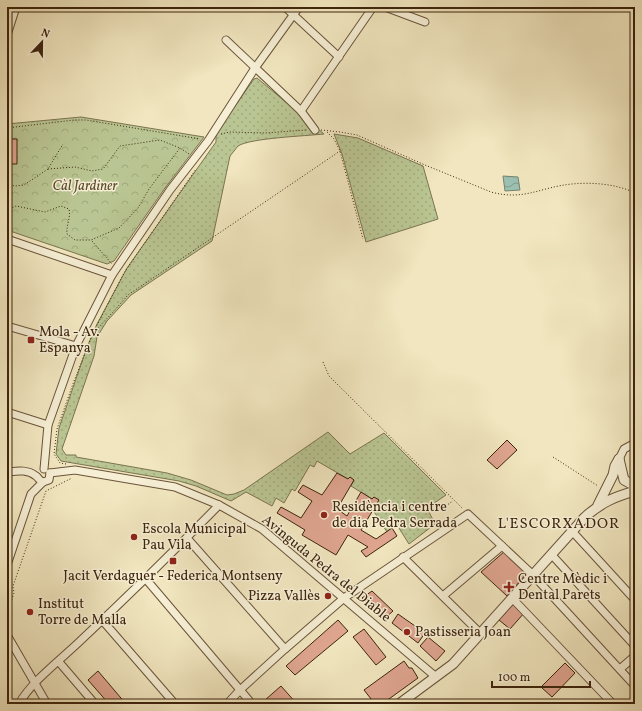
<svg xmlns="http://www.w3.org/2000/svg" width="642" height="711" viewBox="0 0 642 711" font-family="Vollkorn,serif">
<defs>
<pattern id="grass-dots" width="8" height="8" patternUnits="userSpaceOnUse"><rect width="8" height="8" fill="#b9c592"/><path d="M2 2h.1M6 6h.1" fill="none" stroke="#a0a97d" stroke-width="1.8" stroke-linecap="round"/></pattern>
<pattern id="park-crowns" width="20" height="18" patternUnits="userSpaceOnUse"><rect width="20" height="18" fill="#b9c592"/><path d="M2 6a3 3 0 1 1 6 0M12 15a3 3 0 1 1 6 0" fill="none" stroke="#a0a97d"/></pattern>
<pattern id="water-waves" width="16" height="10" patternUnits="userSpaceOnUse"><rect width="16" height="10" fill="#9bc0b1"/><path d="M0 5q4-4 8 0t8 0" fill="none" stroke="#809c8e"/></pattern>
</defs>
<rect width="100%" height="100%" fill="#f1e6bf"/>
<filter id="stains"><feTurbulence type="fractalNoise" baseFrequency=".005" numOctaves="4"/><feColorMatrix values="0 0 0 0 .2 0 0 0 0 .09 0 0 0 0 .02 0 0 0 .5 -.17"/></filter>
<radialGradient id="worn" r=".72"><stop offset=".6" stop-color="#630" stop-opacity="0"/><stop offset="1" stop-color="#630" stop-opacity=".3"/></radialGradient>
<!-- grass -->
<g fill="url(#grass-dots)" stroke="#7b7450">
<path d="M257,78L324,134C306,136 250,138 238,146C235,149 233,153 230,156L212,241L131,295L107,321L97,337L94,356L62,449L66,455H76V457L167,473L191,480L227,495L234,494L244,490L328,432L350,454L384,433L446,495L427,508L435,524L409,544L397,525L387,532L373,510L372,499L351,486L354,480L350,477L348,479L317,461L314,467L310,465L295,491L292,489L284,503L276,498L272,506L246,492L231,501L196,486L179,481L61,461L56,454L59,428L87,347L97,324L127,268L216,142V133L254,79Z"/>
<polygon points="334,134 358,138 423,166 438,219 366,242 342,154"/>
</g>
<!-- park -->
<polygon fill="url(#park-crowns)" stroke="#7b7450" points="81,117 204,137 165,188 114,261 107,264 7,230 7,124"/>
<!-- water -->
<polygon fill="url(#water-waves)" stroke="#75826f" points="503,176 518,177 520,190 505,191"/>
<!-- building -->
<g fill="#dfa590" stroke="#3d240d">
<polygon points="8,139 17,139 17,164 7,164"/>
<polygon points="507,440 517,450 497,469 487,460"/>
<polygon points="337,473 348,479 350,477 354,480 337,509 347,516 361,492 372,499 374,497 379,500 361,530 376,539 392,528 397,536 366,557 361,551 368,547 348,535 336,555 302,535 305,530 277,513 281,507 301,518 312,501 298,492 303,485 322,495"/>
<polygon points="505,551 528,572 507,596 481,572"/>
<polygon points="372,591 393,611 384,619 362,598"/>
<polygon points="514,603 525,612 510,629 499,620"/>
<polygon points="398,614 425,633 418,643 392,623"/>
<polygon points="338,620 348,631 295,675 286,666"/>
<polygon points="364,629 386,657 376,665 353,637"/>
<polygon points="428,637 445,651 436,661 420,646"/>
<polygon points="404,661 409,668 412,668 418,678 382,704 375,704 364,690"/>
<polygon points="565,663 575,673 552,697 541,687"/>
<polygon points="98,671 126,704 109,704 88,680"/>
<polygon points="281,686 297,704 269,704 265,700"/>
<polygon points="371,699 375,704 364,704"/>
</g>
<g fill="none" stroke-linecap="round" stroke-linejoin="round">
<defs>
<g id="minor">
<polyline points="285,7 339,57"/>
<polyline points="385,7 425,22"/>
<polyline points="7,35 16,7"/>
<polyline points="226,40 301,111 315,130"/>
<polyline points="301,111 373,7"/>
<polyline points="7,239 112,275"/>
<polyline points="7,326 76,346"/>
<polyline points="7,412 48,425"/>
<polyline points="619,459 624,449 635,443"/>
<polyline points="44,469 48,425 76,346 112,275 170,190 208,141 255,68 299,7"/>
<path d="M7,472C17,471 27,469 36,476C39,478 39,481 43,482"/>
<polyline points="50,473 75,470 175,487 219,505 262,529 436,677"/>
<polyline points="571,530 635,600"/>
<polyline points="187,538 285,649"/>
<polyline points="551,554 635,646"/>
<polyline points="403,557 480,633"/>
<polyline points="7,565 31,494 43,482 49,480 50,473"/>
<polyline points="145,578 252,704"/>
<polyline points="443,596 502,546"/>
<polyline points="512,598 613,704"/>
<polyline points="102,620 175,704"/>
<polyline points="7,635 47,704"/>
<polyline points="59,662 95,704"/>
<polyline points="620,669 635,656"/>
<path d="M19,704C30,683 60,660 78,643C126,598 173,552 219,505"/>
<polyline points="227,704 240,690 285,649 344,598 468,514 532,574 635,686"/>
</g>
<g id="tertiary">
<polyline points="619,459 624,480 635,486"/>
<polyline points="598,505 613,475 615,466 619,459"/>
<path d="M399,704L453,664L585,517C602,502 614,497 635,491"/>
</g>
</defs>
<!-- minor casing -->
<use href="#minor" stroke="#6a543a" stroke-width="9"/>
<!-- tertiary casing -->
<use href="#tertiary" stroke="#6a543a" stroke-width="11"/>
<!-- path -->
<g stroke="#3d240d" stroke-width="1" stroke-dasharray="1 2" stroke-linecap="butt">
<polyline points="7,128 74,120 86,120 200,139"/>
<path d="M321,130L340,132L357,135L425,165L491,192C525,201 540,187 572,184C592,182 617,184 635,193"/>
<polyline points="327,132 334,139 340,151 363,239"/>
<polyline points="221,134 230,132 265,133 306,130"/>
<polyline points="48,169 75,167 92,171 103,169 120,146 160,140 180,148 189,154"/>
<polyline points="7,184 15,186 24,185 48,169 63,144"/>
<path d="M7,210L16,206L45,212L61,206L69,209C71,218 66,225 67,234L75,240H91L119,228L138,208L149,189L180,148"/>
<polyline points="92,241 112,264"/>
<polyline points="96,330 114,311 128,295 340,151"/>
<polyline points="323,362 329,376 463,509"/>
<polyline points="553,457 598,486"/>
<polyline points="66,464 60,463 54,454 57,429 74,381 94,331 124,273 196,169"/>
<polyline points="438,511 453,501"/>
<polyline points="7,614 14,593 13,586 46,491 72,478"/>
</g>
<!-- minor -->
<use href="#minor" stroke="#f6efd5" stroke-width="7"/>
<!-- tertiary -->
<use href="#tertiary" stroke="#f6efd5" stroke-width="9"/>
</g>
<!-- markers -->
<g fill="#8f2418" stroke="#f6efd5" stroke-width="1.5">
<rect x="27" y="336" width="8" height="8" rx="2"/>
<circle cx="324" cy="515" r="4"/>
<circle cx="134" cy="537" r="4"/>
<rect x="169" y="557" width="8" height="8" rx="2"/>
<path d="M507 581h4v4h4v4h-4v4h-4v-4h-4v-4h4z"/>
<circle cx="328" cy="596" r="4"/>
<circle cx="30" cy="612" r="4"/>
<circle cx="407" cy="632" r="4"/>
</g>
<g text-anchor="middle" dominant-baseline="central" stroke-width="3" stroke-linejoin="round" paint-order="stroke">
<!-- park labels -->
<g font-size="14" font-style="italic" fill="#5c4c2e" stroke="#f6efd5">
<text x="85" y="186">Càl Jardiner</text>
</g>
<!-- poi labels -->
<g font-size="14" fill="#3d240d" stroke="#f6efd5" text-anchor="start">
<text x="39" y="332">Mola - Av.<tspan x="39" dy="16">Espanya</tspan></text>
<text x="332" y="507">Residència i centre<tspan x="332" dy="16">de dia Pedra Serrada</tspan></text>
<text x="142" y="529">Escola Municipal<tspan x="142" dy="16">Pau Vila</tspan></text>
<text x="173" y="576" text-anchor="middle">Jacit Verdaguer - Federica Montseny</text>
<text x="518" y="579">Centre Mèdic i<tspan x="518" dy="16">Dental Parets</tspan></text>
<text x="320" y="596" text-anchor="end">Pizza Vallès</text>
<text x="38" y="604">Institut<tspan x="38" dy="16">Torre de Malla</tspan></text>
<text x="415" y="632">Pastisseria Joan</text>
</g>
<!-- street labels -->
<g font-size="14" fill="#3d240d" stroke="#f6efd5">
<text transform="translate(326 569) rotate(39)">Avinguda Pedra del Diable</text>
</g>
<!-- neighbourhood labels -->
<g font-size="15" letter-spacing="1" fill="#3d240d" stroke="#f6efd5">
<text x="559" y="524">L'ESCORXADOR</text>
</g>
</g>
<!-- margin -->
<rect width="642" height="711" fill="none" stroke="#f1e6bf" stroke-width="24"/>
<rect x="8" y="8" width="626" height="695" fill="none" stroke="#3d240d" stroke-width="2"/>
<rect x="12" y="12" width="618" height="687" fill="none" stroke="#3d240d"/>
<!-- north arrow -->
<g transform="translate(42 42) rotate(22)" stroke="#f6efd5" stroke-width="3" paint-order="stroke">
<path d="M0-3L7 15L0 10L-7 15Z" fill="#3d240d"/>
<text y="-6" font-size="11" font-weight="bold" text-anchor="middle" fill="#3d240d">N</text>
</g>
<!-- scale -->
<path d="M492 681v6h98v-6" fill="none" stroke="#3d240d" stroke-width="2"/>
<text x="498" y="681" font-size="12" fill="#3d240d" stroke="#f6efd5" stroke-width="3" paint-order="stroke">100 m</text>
<rect width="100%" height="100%" filter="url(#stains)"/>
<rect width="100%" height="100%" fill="url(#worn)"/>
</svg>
